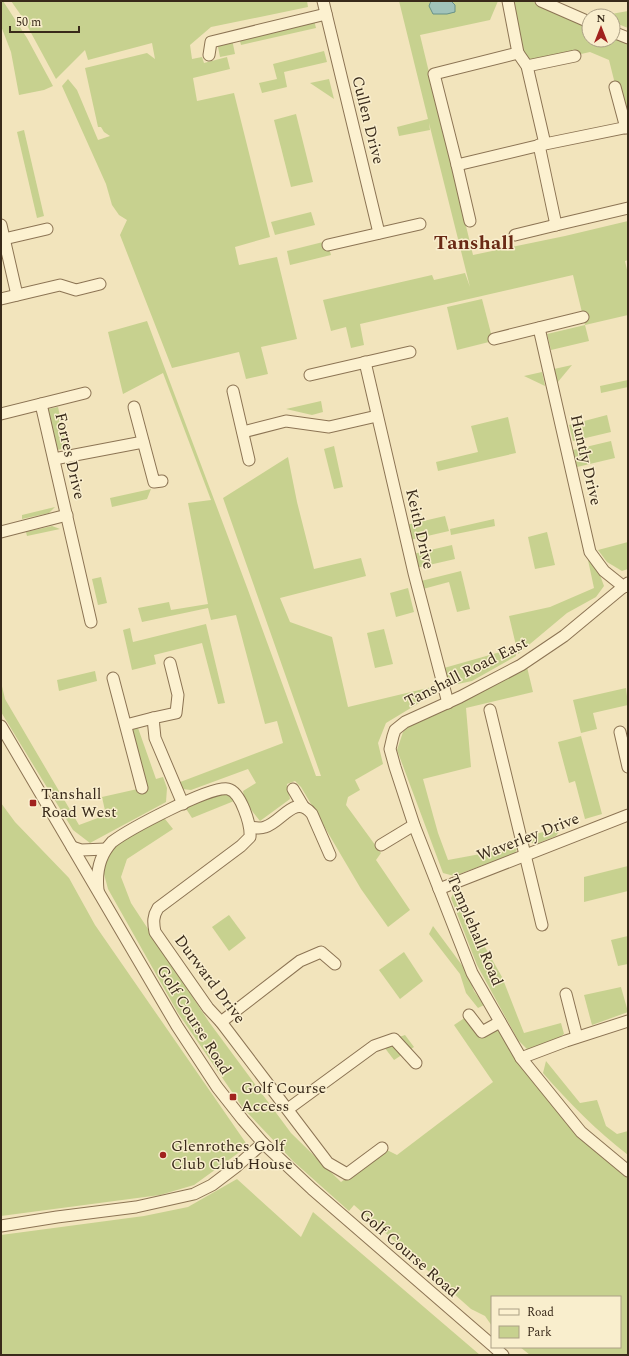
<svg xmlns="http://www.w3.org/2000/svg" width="629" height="1356" viewBox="0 0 629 1356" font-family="Spectral,serif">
<rect width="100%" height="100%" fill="#f2e4bc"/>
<!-- green -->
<g fill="#c7d18f">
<polygon points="1,1 3,1 27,38 53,86 44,90 19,95 11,52 1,26"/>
<polygon points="11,1 307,1 308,7 211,27 190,45 192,59 202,57 204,63 227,57 230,69 193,78 197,101 234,93 270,237 235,247 239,265 277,257 297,339 261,347 268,374 246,379 239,352 172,368 120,235 127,220 119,215 112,205 106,184 62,86 68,79 77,90 98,140 110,136 104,132 101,127 98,127 85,68 147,53 155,59 152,43 88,60 85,50 56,79 23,18"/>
<polygon points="399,1 498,1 490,20 420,35 473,255 565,236 628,221 628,260 625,261 628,274 628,315 585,325 589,341 551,350 547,334 585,325 573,275 360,324 364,345 351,348 346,327 331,331 323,300 432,275 434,280 465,273 470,287 429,123 430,130 399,136 397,127 428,119"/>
<polygon points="508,1 531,1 589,26 589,40 613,40 613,37 628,43 628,127 626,128 609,60 590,52 527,66"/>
<polygon points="628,11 628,28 613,22 613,16 600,16"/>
<polygon points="314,20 316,28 241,45 239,37"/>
<polygon points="232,39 235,54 220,57 217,42"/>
<polygon points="324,51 327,62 284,72 287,87 262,93 259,83 277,79 273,64"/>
<polygon points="329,79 334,99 310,83"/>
<polygon points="296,114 313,182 291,187 274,120"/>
<polygon points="24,130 44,216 37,218 17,132"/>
<polygon points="311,212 315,225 275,235 271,222"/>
<polygon points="327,241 331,255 290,265 287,251"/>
<polygon points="482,299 493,341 457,350 447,307"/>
<polygon points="147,321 248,590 316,776 321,776 223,498 288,457 297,502 314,569 361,558 366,576 280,598 290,622 332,637 348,707 436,686 434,694 386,723 378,743 383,764 355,780 360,790 348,797 346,805 381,853 376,860 410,910 388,927 361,889 301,787 295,781 287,784 290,799 260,821 245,802 243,791 256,783 248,769 191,790 182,789 175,784 283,743 277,721 265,724 236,615 211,620 208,608 142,622 138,608 169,602 171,610 208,604 188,503 211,500 163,373 123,394 108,332"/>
<polygon points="572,365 557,383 554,369"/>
<polygon points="542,372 545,386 524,376"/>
<polygon points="628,380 628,387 601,393 600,386"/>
<polygon points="321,401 323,412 312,415 286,409"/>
<polygon points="58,407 67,448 57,450 48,409"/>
<polygon points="607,415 611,432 573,441 569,425"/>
<polygon points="508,417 516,453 438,471 436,462 478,452 471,426"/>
<polygon points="611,441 615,458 577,467 573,450"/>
<polygon points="334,446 343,487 334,489 324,449"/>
<polygon points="151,489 147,499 112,507 110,498"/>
<polygon points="55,507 49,513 22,519 22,515"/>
<polygon points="445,516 449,531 410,540 406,525"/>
<polygon points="494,519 495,526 451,535 450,529"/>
<polygon points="52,526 60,529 27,536 26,532"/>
<polygon points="547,532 555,565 535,569 528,537"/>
<polygon points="628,542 628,569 622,571 607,562 598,550"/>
<polygon points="452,545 455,559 416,568 413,554"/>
<polygon points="588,560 591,560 600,575 604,586 596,597 567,613 518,654 509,616 550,607 594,588"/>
<polygon points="461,571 470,609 457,612 449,582 423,589 421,581"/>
<polygon points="101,577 107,603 98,605 92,579"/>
<polygon points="408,588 414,612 396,617 390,593"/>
<polygon points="206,624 225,703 218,704 202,643 154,655 156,664 132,670 123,630 130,628 133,642"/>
<polygon points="384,629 393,664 375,668 367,633"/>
<polygon points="514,648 516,656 472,681 458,684 447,678 444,668"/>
<polygon points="527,667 533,692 466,708 471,767 423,779 438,833 448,860 518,847 515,853 454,876 443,873 397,750 403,732 417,719"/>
<polygon points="95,671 97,681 59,691 57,680"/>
<polygon points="1,682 5,699 79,825 106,815 102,797 142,788 127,731 138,728 156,779 163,777 167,788 166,802 90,843 73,830 1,712"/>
<polygon points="626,688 628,705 593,713 597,729 581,733 573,700"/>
<polygon points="581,736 602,814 585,819 575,781 569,783 558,742"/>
<polygon points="222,789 239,799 192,818 183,804"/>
<polygon points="1,803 15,822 69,878 95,925 248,1146 194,1185 160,1195 1,1216"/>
<polygon points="161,814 173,829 127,859 121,877 131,903 209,1022 291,1133 341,1182 387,1150 397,1155 493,1082 454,1025 469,1015 482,1032 500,1022 581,1132 628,1171 628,1355 530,1355 520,1347 620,1347 620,1297 492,1297 492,1326 485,1316 471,1309 354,1205 349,1211 293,1161 243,1108 178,1013 108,889 104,874 104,861 109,850"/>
<polygon points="561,828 556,836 536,844 528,842 526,836"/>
<polygon points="628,866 628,891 584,902 584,877"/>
<polygon points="457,886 469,919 502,977 524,1033 561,1023 564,1034 554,1042 528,1050 518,1040 477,965 451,898"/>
<polygon points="229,915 246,938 229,951 212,927"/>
<polygon points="433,926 467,972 474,991 484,1005 478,1008 466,993 460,974 429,934"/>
<polygon points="628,936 628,964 618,966 611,940"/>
<polygon points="404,952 423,981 400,999 379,970"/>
<polygon points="621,987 628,1012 592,1025 584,995"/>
<polygon points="405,1035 414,1047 394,1060 381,1043"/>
<path d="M546,1061L580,1103L597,1100L606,1126L617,1134L628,1131V1155C597,1131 569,1103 543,1073Z"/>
<polygon points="237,1179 301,1237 313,1212 480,1355 1,1355 1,1235 144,1216 188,1207"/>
</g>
<!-- water -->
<polygon fill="#a1c3ba" stroke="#679188" points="431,1 451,1 455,5 455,12 447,14 433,14 429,6"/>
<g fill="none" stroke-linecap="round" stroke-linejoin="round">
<defs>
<g id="minor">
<polyline points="323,1 379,233"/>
<polyline points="508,1 518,53 434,74 457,165 545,144 628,127"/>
<polyline points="541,1 589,22"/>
<polyline points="613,32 628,38"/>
<polyline points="518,53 527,66 545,144"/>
<polyline points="209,55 211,42 326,14"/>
<polyline points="527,66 575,56"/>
<polyline points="615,87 626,128"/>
<polyline points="539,145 556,225 628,208"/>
<polyline points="457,165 470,221"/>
<polyline points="1,225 17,295"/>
<polyline points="515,235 556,225"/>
<polyline points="4,239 47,229"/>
<polyline points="328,245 420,224"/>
<polyline points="1,299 60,285 76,290 100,284"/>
<polyline points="539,328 590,552 604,571 624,587"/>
<polyline points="494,339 583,317"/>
<polyline points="365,362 414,573 448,703"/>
<polyline points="310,375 410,352"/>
<polyline points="233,391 249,460"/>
<polyline points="41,404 91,622"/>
<polyline points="134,407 154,482 162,481"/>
<polyline points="1,414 85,393"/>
<polyline points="243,432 286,421 329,427 377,416"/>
<polyline points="54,459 143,442"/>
<polyline points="1,532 67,515"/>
<polyline points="628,583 564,636 521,665 460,697 405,722 395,730 393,736 390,749 395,767 414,825 472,973 521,1058 581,1132 628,1171"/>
<polyline points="170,663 178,695 176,713 153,718 155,738 183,804"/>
<polyline points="113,678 142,788"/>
<polyline points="490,710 542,925"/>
<polyline points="126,725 153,718"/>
<polyline points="1,726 177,1026 217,1087 243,1120 263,1143 312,1189 492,1345"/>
<polyline points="620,732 628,767"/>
<polyline points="293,789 303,806"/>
<path d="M250,827C255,828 260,829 265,827C282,822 295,793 312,814L330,855"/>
<polyline points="381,845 414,825"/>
<polyline points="72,847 81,850 106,849"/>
<polyline points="439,889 628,815"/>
<path d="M98,890C96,872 99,856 112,842C128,830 211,785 228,789C241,792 251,825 250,837L241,846L158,908C153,916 153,922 155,932L208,1008L221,1022L328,1163L347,1174L382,1148"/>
<polyline points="566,994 577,1037"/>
<polyline points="469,1015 482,1032 500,1022"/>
<polyline points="221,1022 300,961 321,952 335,964"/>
<polyline points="521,1058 566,1041 628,1021"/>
<polyline points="288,1109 374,1046 394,1039 416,1063"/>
<polyline points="1,1226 57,1217 136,1207 194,1194 212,1185 237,1166 263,1143"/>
<polyline points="494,1347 503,1355"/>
</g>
</defs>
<!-- minor casing -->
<use href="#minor" stroke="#8c7454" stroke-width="13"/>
<!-- minor -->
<use href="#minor" stroke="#fcf1d0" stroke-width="11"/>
</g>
<!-- markers -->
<g fill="#a1221e" stroke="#f9eecd" stroke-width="1.5">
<rect x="29" y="799" width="8" height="8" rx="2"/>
<rect x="229" y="1093" width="8" height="8" rx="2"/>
<circle cx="163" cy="1155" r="4"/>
</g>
<g text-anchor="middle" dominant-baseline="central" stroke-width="3" stroke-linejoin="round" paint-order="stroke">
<!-- street labels -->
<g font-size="16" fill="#392a1a" stroke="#f9eecd">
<text transform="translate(368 120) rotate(76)">Cullen Drive</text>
<text transform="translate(70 456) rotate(77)">Forres Drive</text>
<text transform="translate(586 460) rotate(77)">Huntly Drive</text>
<text transform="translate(420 529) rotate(77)">Keith Drive</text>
<text transform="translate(466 672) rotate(-27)">Tanshall Road East</text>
<text transform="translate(528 837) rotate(-21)">Waverley Drive</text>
<text transform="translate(475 930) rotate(67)">Templehall Road</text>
<text transform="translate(210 979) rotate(53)">Durward Drive</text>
<text transform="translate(194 1020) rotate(58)">Golf Course Road</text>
<text transform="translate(409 1253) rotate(41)">Golf Course Road</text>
</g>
<!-- poi labels -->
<g font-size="16" fill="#392a1a" stroke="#f9eecd" text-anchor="start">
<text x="41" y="794">Tanshall<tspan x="41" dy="18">Road West</tspan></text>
<text x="241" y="1088">Golf Course<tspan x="241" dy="18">Access</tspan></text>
<text x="171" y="1146">Glenrothes Golf<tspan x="171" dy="18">Club Club House</tspan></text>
</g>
<!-- district labels -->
<g font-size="20" font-weight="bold" fill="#6a2a15" stroke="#f9eecd">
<text x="474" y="243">Tanshall</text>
</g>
</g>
<!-- border -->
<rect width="629" height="1356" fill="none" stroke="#392a1a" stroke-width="4"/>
<!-- legend -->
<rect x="491" y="1296" width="130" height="52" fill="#f9eecd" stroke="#aca085"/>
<rect x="499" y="1309" width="20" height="6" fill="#fcf1d0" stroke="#aca085"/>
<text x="527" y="1316" font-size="12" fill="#392a1a">Road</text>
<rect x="499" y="1326" width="20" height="12" fill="#c7d18f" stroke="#aca085"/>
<text x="527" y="1336" font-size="12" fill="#392a1a">Park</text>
<!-- north arrow -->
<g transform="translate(601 28)"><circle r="19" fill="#f9eecd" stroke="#aca085"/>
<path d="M0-3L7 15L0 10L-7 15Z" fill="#a1221e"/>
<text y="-6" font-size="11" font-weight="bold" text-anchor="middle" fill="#392a1a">N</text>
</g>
<!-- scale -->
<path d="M10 26v6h69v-6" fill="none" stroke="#392a1a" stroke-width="2"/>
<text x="16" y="26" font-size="12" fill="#392a1a" stroke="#f9eecd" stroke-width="3" paint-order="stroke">50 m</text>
</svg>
